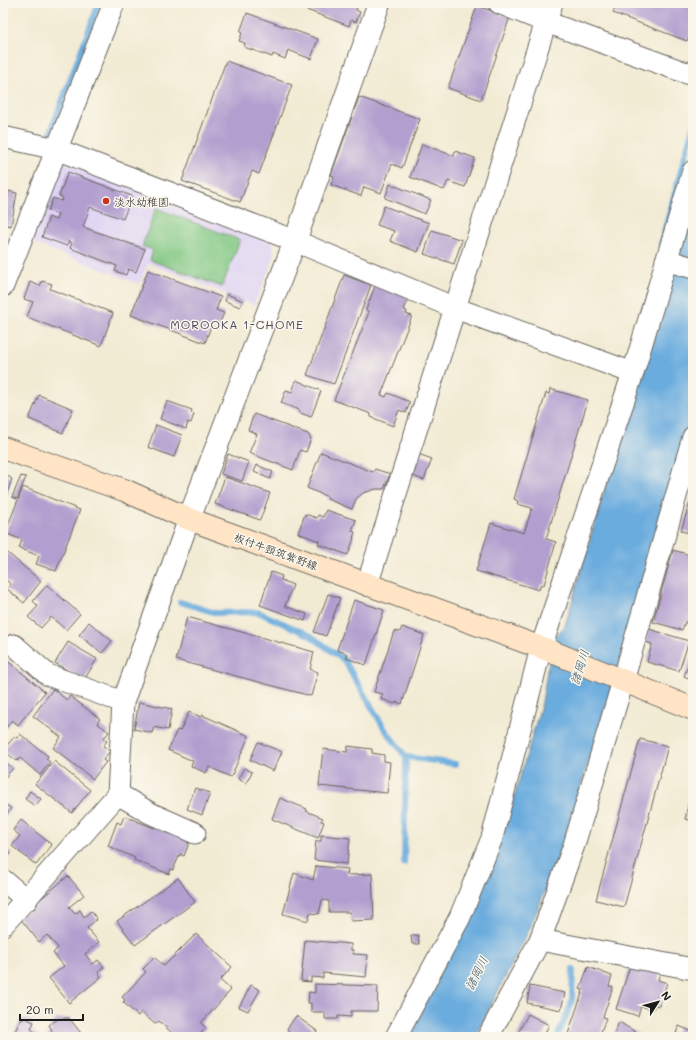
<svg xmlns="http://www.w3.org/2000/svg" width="696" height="1040" viewBox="0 0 696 1040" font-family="Mali,'Klee One',sans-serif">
<rect width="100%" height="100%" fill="#fbf7ec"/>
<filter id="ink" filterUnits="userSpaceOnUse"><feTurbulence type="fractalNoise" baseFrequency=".025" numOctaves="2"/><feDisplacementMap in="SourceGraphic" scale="8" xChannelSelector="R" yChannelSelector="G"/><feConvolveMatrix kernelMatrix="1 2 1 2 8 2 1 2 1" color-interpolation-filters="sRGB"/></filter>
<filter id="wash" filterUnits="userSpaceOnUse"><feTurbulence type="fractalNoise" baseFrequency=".012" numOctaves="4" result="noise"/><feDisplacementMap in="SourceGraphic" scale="16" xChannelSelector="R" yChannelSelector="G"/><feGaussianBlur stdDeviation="0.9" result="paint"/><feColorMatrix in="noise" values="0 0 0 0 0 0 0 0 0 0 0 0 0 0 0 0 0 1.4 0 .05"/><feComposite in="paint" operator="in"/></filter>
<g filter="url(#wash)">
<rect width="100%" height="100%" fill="#f2ebd4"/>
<!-- built -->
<polygon fill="#e0d4f4" points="61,161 273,242 274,258 254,305 148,263 139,284 31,242"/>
<!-- green -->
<polygon fill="#81c783" stroke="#4e7250" points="156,208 240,240 222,287 150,260 153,250 142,246"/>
<!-- water -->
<polygon fill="#6aacde" stroke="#43647d" points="693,185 693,406 621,659 557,861 530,928 475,1037 408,1037 450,953 487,871 512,805 542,702 547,671 555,636 565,626"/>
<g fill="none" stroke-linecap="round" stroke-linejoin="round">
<!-- stream -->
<g stroke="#6aacde" stroke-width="6">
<polyline points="484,3 496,7"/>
<polyline points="51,131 99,3"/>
<polyline points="661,244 693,127"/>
<polyline points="180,602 216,613 258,612 311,636 344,660 384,728 406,757 456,764"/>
<polyline points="404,863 406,757"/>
<polyline points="557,1037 570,1007 572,998 573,969"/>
</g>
</g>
<g id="blocks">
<!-- building -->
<g fill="#b29fcf">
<polygon points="288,3 359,3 356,10 360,12 356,22 351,20 349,26"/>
<polygon points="613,3 693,3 693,25 687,41 613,13 616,4"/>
<polygon points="477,6 510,17 481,100 448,88"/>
<polygon points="247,13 318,39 311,59 288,50 285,59 273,54 272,57 244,47 245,43 239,41 242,33 240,32"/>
<polygon points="226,61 292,85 259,174 252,171 240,202 182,181"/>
<polygon points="359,97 420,119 402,168 392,164 381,193 364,187 361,196 331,185 334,176 331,175"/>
<polygon points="422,144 454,156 455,151 475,158 465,187 448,181 444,190 410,177"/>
<polygon points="68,172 132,196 123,219 90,207 83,227 145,249 136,272 128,269 126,275 115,271 117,266 70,248 72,243 69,241 67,246 42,237 49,217 56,220 58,214 48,211 53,198 62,201 63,198 59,196"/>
<polygon points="390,184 431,200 425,214 385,198"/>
<polygon points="3,190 17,193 11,226 3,224"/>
<polygon points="384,206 429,223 418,252 390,241 394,231 377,225"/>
<polygon points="432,230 462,240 454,264 424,254"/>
<polygon points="148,270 221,297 216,310 224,313 217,329 211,326 205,343 131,315"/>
<polygon points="344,275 371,285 334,384 307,375"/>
<polygon points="42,281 52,284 50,289 113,313 101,346 27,317 33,302 24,299 30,282 40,286"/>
<polygon points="376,283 409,296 404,310 407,311 406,314 412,316 381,395 386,397 388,393 410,402 406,413 399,410 393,426 371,417 371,414 334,400 369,312 366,310"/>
<polygon points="227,294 243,301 240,307 225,301"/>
<polygon points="296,380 321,391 311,417 298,412 299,410 281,403 286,390 292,392"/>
<polygon points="550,389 588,400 546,539 556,542 544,585 541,584 539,590 476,571 491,523 524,533 532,508 517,504 518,501 514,499 546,393 549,394"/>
<polygon points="39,395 73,409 63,433 29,419"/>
<polygon points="167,401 192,410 191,413 194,414 191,423 188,422 186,429 160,419"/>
<polygon points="254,414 308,434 311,439 306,452 300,450 293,470 249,453 257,434 248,430"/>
<polygon points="156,425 182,435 174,457 148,447"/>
<polygon points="321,452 373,472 375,469 390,474 384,489 376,489 363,493 356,499 352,509 327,499 328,497 307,488"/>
<polygon points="228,454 249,462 242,481 221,474"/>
<polygon points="418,454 432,459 424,480 410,475"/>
<polygon points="257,465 273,472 270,479 254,472"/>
<polygon points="3,473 12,479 3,505"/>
<polygon points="21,476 26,477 17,499 12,497"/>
<polygon points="225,477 270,493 260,520 215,504"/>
<polygon points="23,487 80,510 56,571 36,564 39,556 19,548 22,540 5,533"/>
<polygon points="693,492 693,534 681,531"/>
<polygon points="326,510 356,520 352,531 355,532 353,538 354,538 348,555 318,544 319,541 298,533 305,514 317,518 318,515 323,517"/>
<polygon points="3,549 41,581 24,603 7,589 11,584 3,578"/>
<polygon points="673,550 693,556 693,625 685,622 682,630 653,622"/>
<polygon points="271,572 282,576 281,580 293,585 285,606 307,614 305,621 260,605"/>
<polygon points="47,585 80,614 66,630 51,617 41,628 28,617 38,606 33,601"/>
<polygon points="328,594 340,598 326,636 314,632"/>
<polygon points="354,600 384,610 366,665 346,658 348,654 337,650"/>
<polygon points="187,617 314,652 310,669 318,672 311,696 176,660"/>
<polygon points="89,622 112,641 102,653 79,635"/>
<polygon points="402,627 424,635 402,704 396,702 395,704 381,699 383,694 374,692 394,631 400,632"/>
<polygon points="649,629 689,641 679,671 647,662 652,644 645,642"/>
<polygon points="68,642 97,659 84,680 55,663"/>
<polygon points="693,652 693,680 684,676"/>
<polygon points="3,657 45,692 18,725 12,720 3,732"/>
<polygon points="53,689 67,700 70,696 100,719 97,723 109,732 103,739 107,741 103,746 110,751 103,760 106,762 93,779 53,748 61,737 33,716"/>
<polygon points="139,702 172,709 168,730 154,727 152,733 134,729"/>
<polygon points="189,712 201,717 202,715 249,736 231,777 209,767 206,773 191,766 193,761 168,750 177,730 180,731"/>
<polygon points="20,734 48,756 46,759 50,762 40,775 20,758 17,761 3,750 15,736 17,738"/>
<polygon points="640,739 668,746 624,907 596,900"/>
<polygon points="258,742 282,752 273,771 250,760"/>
<polygon points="348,746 372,749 372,753 384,755 384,761 390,762 387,793 319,786 323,749 347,752"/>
<polygon points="3,761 13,768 3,780"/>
<polygon points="54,761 90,790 72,813 35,784"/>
<polygon points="244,768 252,772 246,783 238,779"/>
<polygon points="692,787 693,787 693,821 685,819"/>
<polygon points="195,788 210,793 202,815 187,809"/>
<polygon points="30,791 41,799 35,806 25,799"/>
<polygon points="280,798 307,809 306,811 323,818 321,821 324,822 318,838 272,819"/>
<polygon points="3,803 11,808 3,820"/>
<polygon points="124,816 154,828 156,824 189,837 187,842 189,843 184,856 180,854 173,870 171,869 169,874 134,860 135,858 108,846 117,822 121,824"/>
<polygon points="21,820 52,845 36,865 12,846 20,836 13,830"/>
<polygon points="321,835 350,838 347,864 314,860 316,841 321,841"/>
<polygon points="3,847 11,853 3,864"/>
<polygon points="316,866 348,869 347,875 372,874 374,920 351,921 350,912 329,912 329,901 322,900 319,914 310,913 308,921 283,914 294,873 313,880"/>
<polygon points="68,876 84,895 69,907 75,914 80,910 84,917 91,911 97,919 87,928 99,942 85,954 93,964 98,960 104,967 98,972 101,977 69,1003 49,978 64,966 53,953 58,948 47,935 39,942 19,917"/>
<polygon points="178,878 195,902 135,945 117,921"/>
<polygon points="196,934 232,967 220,980 231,990 201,1023 206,1028 197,1037 176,1037 159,1021 155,1024 141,1012 138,1016 123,1002 125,1000 122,997 146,972 143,969 154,957 164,966"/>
<polygon points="411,935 418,935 419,944 412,944"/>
<polygon points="305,940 351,944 351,950 353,950 353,954 368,955 366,977 323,973 323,978 311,977 311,982 301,981"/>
<polygon points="630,966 660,972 658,980 667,983 659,1006 655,1005 653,1010 641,1006 638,1016 616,1009"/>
<polygon points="588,967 612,976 609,986 613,987 603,1017 606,1018 599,1037 567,1037 583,990 580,989"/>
<polygon points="315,984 378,986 377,1011 351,1011 351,1017 338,1016 338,1019 325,1019 325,1012 311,1012 311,1003 308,1003 309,992 315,993"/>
<polygon points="251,985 260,990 248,1011 239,1007"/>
<polygon points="530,986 565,993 561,1010 527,1003"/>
<polygon points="528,1014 549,1025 543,1037 516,1037"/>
<polygon points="296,1016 317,1031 313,1037 290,1037 286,1034 289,1031 287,1029"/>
<polygon points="25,1018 34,1022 31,1029 38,1034 37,1037 12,1037 20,1021"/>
<polygon points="69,1018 84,1037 46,1037 52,1030 49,1025 58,1019"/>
<polygon points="619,1022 642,1036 642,1037 613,1037"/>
<polygon points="679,1026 693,1032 693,1037 685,1037 676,1033"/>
</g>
</g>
</g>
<g filter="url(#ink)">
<use href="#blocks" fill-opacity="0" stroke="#67645c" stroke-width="1"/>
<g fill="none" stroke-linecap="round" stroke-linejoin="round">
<defs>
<g id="minor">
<polyline points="499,3 546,22 692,75 693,71"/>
<polyline points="3,137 56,149 295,241 455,308 633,373"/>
<polyline points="666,260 693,268"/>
<polyline points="3,286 114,3"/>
<polyline points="367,585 552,3"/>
<polyline points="14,645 48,675 123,702"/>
<polyline points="118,794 150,813 195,833"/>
<polyline points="3,880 27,900"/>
<polyline points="3,925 118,794 123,702 189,519"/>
<polyline points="540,940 693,969"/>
<polyline points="396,1037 460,917 492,838 541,648 633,373 693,171"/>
<polyline points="488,1037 540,940 574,845 623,681 693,437"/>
</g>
<polyline id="tertiary" points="189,519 295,241 379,3"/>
<polyline id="secondary" points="3,448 124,490 189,519 550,651 693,709"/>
</defs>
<!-- minor casing -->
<use href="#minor" stroke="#67645c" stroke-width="23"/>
<!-- tertiary casing -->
<use href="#tertiary" stroke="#67645c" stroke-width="24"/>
<!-- secondary casing -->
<use href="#secondary" stroke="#67645c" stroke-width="24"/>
<!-- minor -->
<use href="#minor" stroke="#fff" stroke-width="21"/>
<!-- tertiary -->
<use href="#tertiary" stroke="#fff" stroke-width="22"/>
<!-- secondary -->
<use href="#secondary" stroke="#ffe4c6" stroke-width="22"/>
</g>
</g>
<!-- markers -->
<circle fill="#c8321e" stroke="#fbf7ec" stroke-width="1.5" cx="106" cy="201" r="4"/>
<g text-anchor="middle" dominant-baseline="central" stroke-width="3" stroke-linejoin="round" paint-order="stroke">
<!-- poi labels -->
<g font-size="11" fill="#1c1c1c" stroke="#fbf7ec" text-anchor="start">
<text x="114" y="201">淡水幼稚園</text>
</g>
<!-- street labels -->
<g font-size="11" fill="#1c1c1c" stroke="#fbf7ec">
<text transform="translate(276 551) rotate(20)">板付牛頸筑紫野線</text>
</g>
<!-- neighbourhood labels -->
<g font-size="12" letter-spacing="1" fill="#504a5b" stroke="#fbf7ec">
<text x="237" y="324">MOROOKA 1-CHOME</text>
</g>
<!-- water labels -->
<g font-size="12" font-style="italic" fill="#3b566a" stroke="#fbf7ec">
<text transform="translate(579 667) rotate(-72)">諸岡川</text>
<text transform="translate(476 973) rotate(-64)">諸岡川</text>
</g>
</g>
<!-- margin -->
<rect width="696" height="1040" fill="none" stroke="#fbf7ec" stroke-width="16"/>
<!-- north arrow -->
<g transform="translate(658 1002) rotate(54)" stroke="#fbf7ec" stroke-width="3" paint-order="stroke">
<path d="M0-3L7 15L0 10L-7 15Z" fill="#1c1c1c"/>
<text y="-6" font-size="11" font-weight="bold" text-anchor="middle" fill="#1c1c1c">N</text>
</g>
<!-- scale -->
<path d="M20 1014v6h63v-6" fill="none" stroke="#1c1c1c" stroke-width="2"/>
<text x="26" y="1014" font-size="12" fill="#1c1c1c" stroke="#fbf7ec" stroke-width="3" paint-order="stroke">20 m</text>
</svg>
